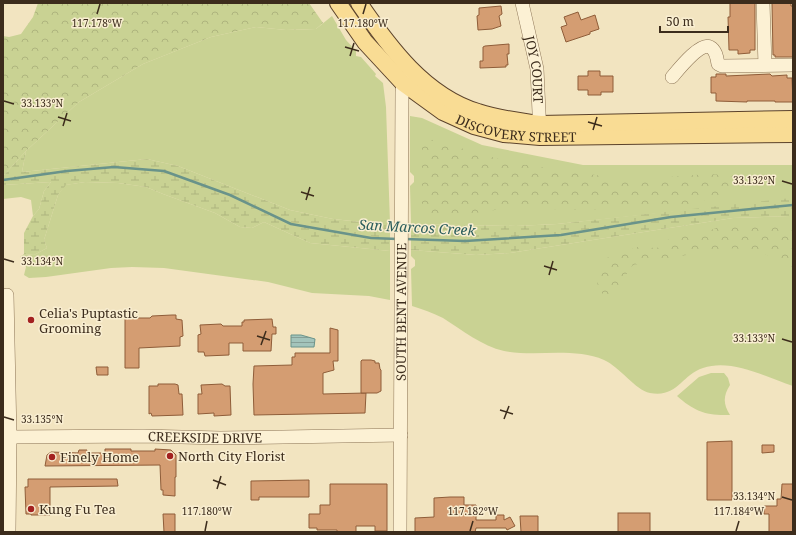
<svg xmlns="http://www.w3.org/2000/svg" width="796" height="535" viewBox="0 0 796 535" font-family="'Noto Serif',serif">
<defs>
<pattern id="forest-crowns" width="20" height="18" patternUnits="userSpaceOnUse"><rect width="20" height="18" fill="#c9d293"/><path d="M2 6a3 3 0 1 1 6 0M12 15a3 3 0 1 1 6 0" fill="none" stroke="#aeb47e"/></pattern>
<pattern id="wetland-marsh" width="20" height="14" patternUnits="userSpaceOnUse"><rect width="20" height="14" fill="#c9d293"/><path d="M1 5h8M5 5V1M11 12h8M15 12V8" fill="none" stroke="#aeb47e"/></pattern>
<pattern id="water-rules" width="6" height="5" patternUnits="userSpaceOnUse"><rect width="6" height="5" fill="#a3c4bb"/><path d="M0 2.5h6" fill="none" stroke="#869f97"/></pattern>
</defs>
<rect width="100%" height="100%" fill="#f2e4c0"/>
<!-- grass -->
<g fill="#c9d293">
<polygon points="332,16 346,40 356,51 356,56 361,57 376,74 375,76 383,83 386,107 390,223 371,223 333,219 290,210 178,166 147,159 22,172 26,151 79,102 143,64 211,37 256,27 286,30 316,29"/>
<polygon points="410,116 422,118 482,145 583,165 793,165 793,199 557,224 516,226 411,224 410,186 414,182 414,176 410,172"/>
<polygon points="51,182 44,191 39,209 33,216 31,200 21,197 3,199 3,185"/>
<polygon points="85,182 118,183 146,187 163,194 215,213 240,227 252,228 264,222 310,243 390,251 390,300 369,296 312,293 268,282 164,268 132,267 111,268 46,277 29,278 24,275 26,267 20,257 24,254 34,255 47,248 44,240 58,195 65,185"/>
<path d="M789,216H793V386C766,377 731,358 703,368C681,375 678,398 650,393C635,390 620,367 604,360C574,347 536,357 504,351C482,346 462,330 443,318C433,313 422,309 412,306L411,269L415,266V260L411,256V250L476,255L510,253L733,218Z"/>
<path d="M711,373H724L728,378L730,385C723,396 723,404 730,415C706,416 694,411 677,396L699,377Z"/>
</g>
<!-- forest -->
<g fill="url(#forest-crowns)">
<polygon points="38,3 309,3 323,23 316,29 286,30 256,27 211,37 143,64 79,102 26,151 3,176 3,36 9,37 21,34 33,17"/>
<polygon points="422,137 513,163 630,180 708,174 775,178 683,207 581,210 507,208 451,217 422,215"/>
<path d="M780,225L793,230V268L757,250L724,248L633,265L609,298C607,296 603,295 601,292C590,279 605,255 618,250L622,254L636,247L657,248L669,239L706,232L721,226Z"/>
</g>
<!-- wetland -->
<g fill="url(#wetland-marsh)">
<polygon points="26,151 22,172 147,159 178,166 290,210 333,219 370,223 390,223 390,251 310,243 264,222 252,228 240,227 215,213 163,194 146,187 118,183 85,182 66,185 58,195 44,240 47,248 34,255 24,254 24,233 33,216 39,209 44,191 51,182 3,185 3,176"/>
<polygon points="791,198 793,199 793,216 733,218 510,253 476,255 411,250 411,224 516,226 557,224"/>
</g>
<!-- water -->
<polygon fill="url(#water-rules)" stroke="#69938a" points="291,335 301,335 315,339 314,347 291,347"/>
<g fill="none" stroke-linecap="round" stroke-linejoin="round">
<!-- stream -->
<g stroke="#69938a" stroke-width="2.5">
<polyline points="3,180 67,171 114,167 164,171 230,195 291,224 371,238 398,239"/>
<polyline points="405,239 465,241 561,235 671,217 793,205"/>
</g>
</g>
<!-- building -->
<g fill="#d49d72" stroke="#8f5d39">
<polygon points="730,3 755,3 755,50 750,50 750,53 738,54 738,50 729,50 728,17 730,17"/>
<polygon points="772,3 791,3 791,6 793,6 793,57 775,57 775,55 773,55"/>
<polygon points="501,6 502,14 499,16 501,26 492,29 478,30 477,16 479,15 479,8"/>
<polygon points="578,12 581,20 595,15 599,29 590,32 590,34 566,42 561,27 567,25 564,17"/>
<polygon points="509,44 509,54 507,54 508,65 506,65 506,67 480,68 480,61 483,61 483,47 485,46"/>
<polygon points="588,71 600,71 600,76 613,76 613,92 601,92 601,95 588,95 588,90 578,90 578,76 588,76"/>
<polygon points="716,74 726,74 726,76 770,74 772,76 787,75 787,78 792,78 793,102 775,102 775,101 747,101 747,102 716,101 716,93 711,93 711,77 716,77"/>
<polygon points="172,315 176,315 176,319 182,320 183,336 180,337 180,346 139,348 139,368 125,368 125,318 150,318 152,316"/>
<polygon points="272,319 273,327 276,327 276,334 272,334 271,351 243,351 243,343 229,343 229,355 205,356 204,352 198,352 198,335 201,334 200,325 221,324 223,326 242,326 242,322 244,322 244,320"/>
<polygon points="330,328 338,330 338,361 333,361 334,370 323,373 323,394 366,393 365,413 254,415 253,384 254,366 292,365 292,357 295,357 295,353 330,353"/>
<polygon points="362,360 371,360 375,361 375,363 379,363 380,369 381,370 381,391 377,393 361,393 361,361"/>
<polygon points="96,367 108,367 108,375 97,375"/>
<polygon points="158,384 175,384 178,385 179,394 182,394 183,415 152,416 151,413 149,414 149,386 158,386"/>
<polygon points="222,384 225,386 230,386 231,415 214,416 214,413 198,414 198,394 202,394 201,385"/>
<polygon points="732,441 732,500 707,500 707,442"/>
<polygon points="762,445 774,445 774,452 762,453"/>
<polygon points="105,449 131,449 131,451 155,451 155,449 171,450 176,455 176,477 175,477 175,496 163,495 163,490 161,490 160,465 45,466 47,455 51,452 78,453 79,450 87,450 87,453 105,453"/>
<polygon points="28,479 117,479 118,486 50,487 50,515 31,515 31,514 26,514 25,487 28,487"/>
<polygon points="309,480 309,497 259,497 259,500 251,500 251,481"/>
<polygon points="330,484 387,484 387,531 375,531 375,526 356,526 356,532 337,532 337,530 317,530 317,528 309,528 309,514 320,514 320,505 330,505"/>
<polygon points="782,484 793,484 793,532 769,532 769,514 764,514 764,506 777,506 777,499 781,499"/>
<polygon points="450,497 464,497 464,505 476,505 476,520 496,520 496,515 504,515 504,520 510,517 515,526 507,530 506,528 476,528 475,532 415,532 415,518 434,517 434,498"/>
<rect x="618" y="513" width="32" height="19"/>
<polygon points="163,514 175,514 175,532 164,532"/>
<polygon points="520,516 538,516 538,532 521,532"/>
</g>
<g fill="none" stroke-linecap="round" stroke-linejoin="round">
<defs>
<g id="minor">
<path id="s1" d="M522,3L537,69L540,134"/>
<polyline points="763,3 765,65"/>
<path d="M672,77C678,70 701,41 710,47C716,50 717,58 718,64L722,66L793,65"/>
<polyline points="7,295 10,437 9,532"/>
<path id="s2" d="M10,437L143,436L220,438L401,435"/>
<path id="s3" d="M400,532L402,92L403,83L407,77"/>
</g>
<g id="major">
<path id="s4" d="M338,3L365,42L403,83L443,112L474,126L504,134L540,137L793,134"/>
<path d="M359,3C389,47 425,96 478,112C498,119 519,121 540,124L793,119"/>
</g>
</defs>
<!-- minor casing -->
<use href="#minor" stroke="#8d7556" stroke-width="14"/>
<!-- major casing -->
<use href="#major" stroke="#5b422b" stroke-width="18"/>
<!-- minor -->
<use href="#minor" stroke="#fcf1d4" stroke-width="13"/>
<!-- major -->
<use href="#major" stroke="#f9dc94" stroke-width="16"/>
</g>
<!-- ticks -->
<path fill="none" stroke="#3c2c1c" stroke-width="1.5" d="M97,14L100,4M363,14L366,4M345,47L359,51M350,56L354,43M4,101L14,104M58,117L71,121M588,122L602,126M63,126L67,113M593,130L597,117M782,181L792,184M301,192L314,196M306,200L310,187M4,259L14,262M544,266L557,270M549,275L553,261M257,336L270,340M782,339L792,342M261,345L266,331M500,410L513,414M4,417L14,420M504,419L509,406M213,480L226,485M217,489L221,476M782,497L792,500M205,531L207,521M470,531L473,521M736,531L739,521"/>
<!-- markers -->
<g fill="#a32120" stroke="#f9eed1" stroke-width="1.5">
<circle cx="31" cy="320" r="4"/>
<circle cx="170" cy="456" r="4"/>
<circle cx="52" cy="457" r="4"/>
<circle cx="31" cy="509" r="4"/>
</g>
<g text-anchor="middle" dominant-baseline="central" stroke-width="3" stroke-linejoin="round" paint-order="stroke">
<!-- street labels -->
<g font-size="13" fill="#3c2c1c" stroke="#f9eed1">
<text stroke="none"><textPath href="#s1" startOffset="68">JOY COURT</textPath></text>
<text stroke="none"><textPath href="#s4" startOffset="229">DISCOVERY STREET</textPath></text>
<text stroke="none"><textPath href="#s3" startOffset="220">SOUTH BENT AVENUE</textPath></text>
<text stroke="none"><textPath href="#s2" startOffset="195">CREEKSIDE DRIVE</textPath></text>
</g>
<!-- poi labels -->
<g font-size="13" fill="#3c2c1c" stroke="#f9eed1" text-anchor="start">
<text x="39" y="313">Celia's Puptastic<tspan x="39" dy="15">Grooming</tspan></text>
<text x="178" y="456">North City Florist</text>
<text x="60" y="457">Finely Home</text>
<text x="39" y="509">Kung Fu Tea</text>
</g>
<!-- water labels -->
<g font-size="14" font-style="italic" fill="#2a5d5b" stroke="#f9eed1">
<text transform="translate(417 227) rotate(3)">San Marcos Creek</text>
</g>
</g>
<g font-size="10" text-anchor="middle" fill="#3c2c1c" stroke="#f9eed1" stroke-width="3" stroke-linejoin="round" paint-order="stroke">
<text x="97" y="27">117.178°W</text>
<text x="363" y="27">117.180°W</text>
<text x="42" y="107">33.133°N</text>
<text x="754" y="184">33.132°N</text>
<text x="42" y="265">33.134°N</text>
<text x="754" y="342">33.133°N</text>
<text x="42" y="423">33.135°N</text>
<text x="754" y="500">33.134°N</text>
<text x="207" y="515">117.180°W</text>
<text x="473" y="515">117.182°W</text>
<text x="739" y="515">117.184°W</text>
</g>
<!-- border -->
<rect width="796" height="535" fill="none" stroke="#3c2c1c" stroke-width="8"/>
<!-- scale -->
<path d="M660 26v6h68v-6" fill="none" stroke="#3c2c1c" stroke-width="2"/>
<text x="666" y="26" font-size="12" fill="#3c2c1c" stroke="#f9eed1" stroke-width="3" paint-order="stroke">50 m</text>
</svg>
